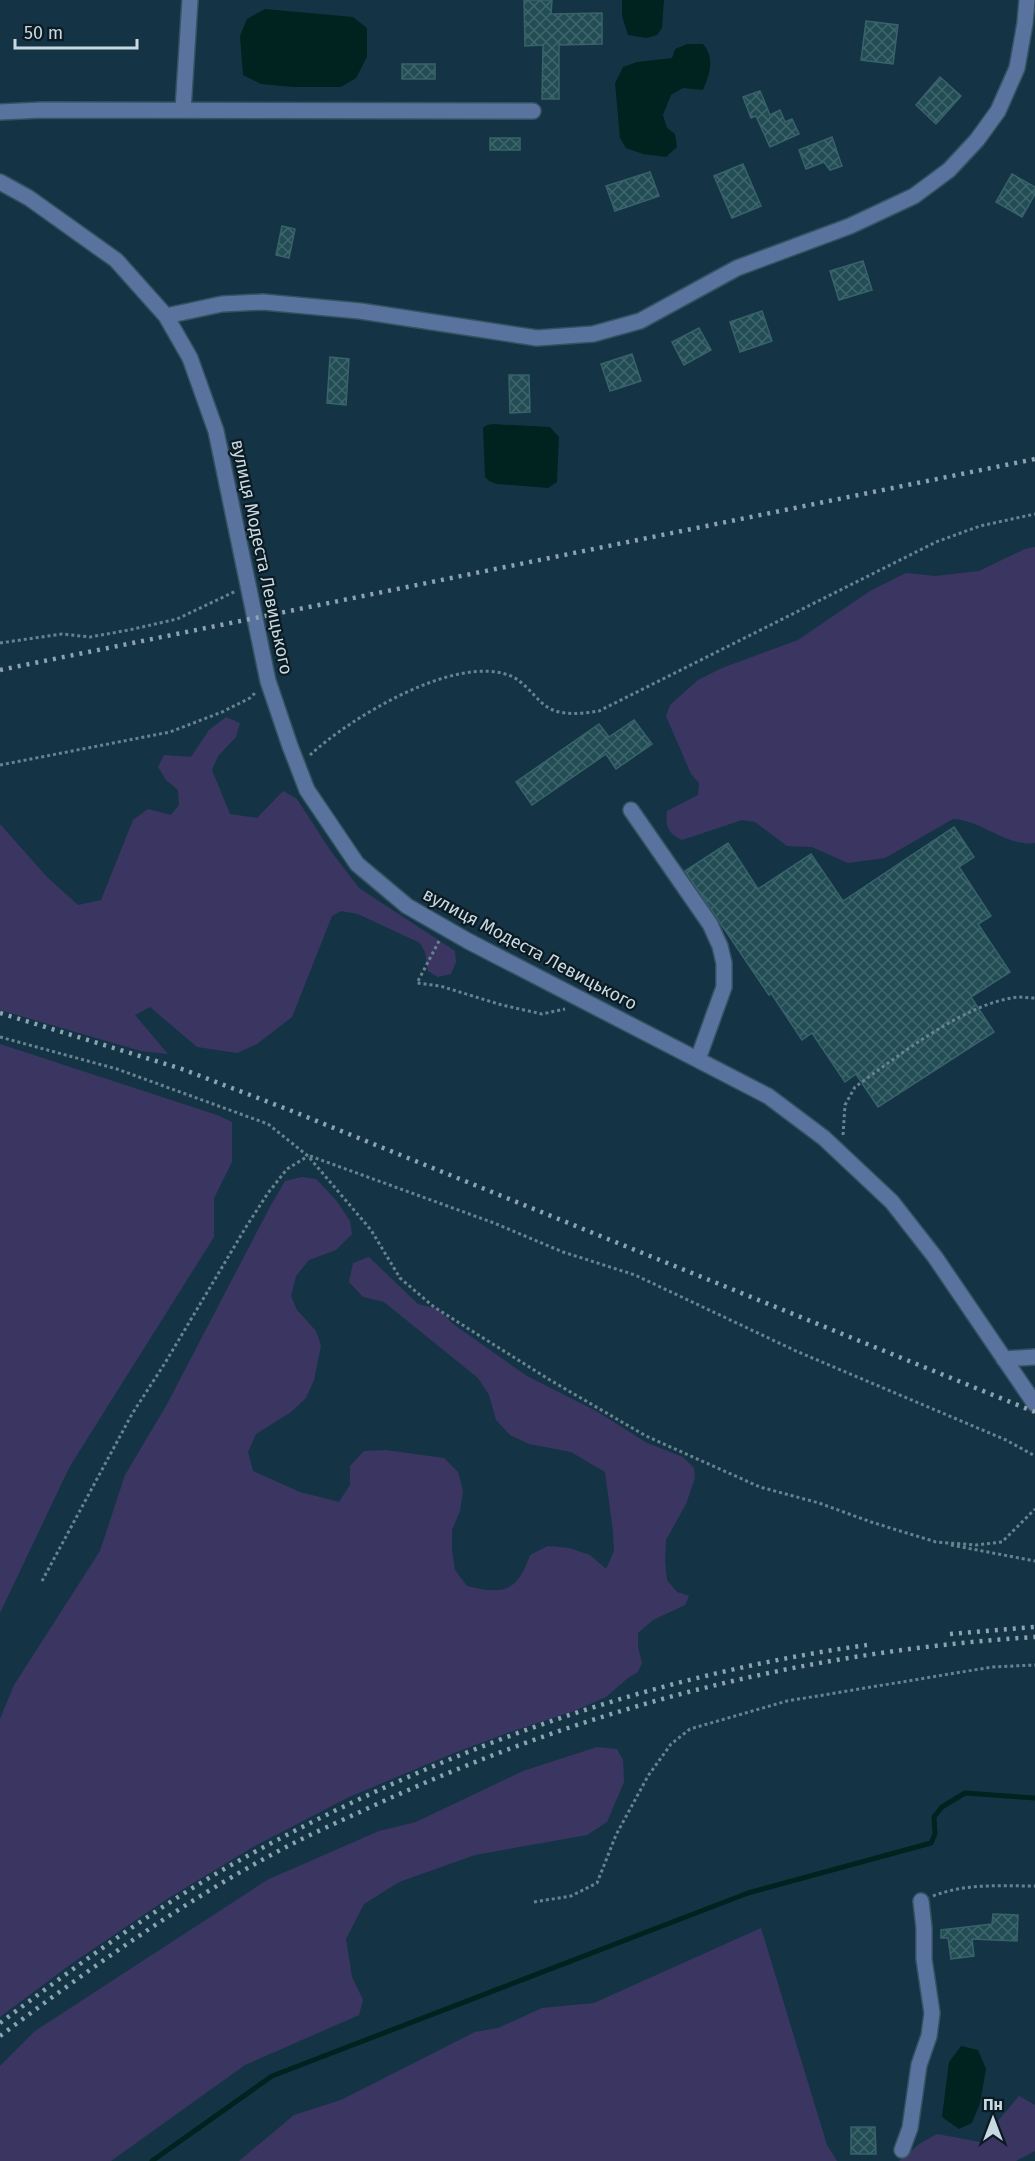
<svg xmlns="http://www.w3.org/2000/svg" width="1035" height="2161" viewBox="0 0 1035 2161" font-family="'Fira Sans',sans-serif">
<defs>
<pattern id="building-cross-hatch" width="8" height="8" patternUnits="userSpaceOnUse" patternTransform="scale(1.5)"><rect width="8" height="8" fill="#224d54"/><path d="M0 0l8 8M0 8l8-8" fill="none" stroke="#41666c"/></pattern>
</defs>
<rect width="100%" height="100%" fill="#143445"/>
<!-- green -->
<g fill="#3b3661">
<path d="M1035,547V843C1006,847 982,820 953,819L885,858L848,863L812,847L787,846L755,822L742,820L682,840C668,833 665,826 667,811L698,795L699,783L691,774L666,716L670,705L698,680L722,668L798,640L870,591L906,573L935,576L979,571L1025,549Z"/>
<polygon points="226,717 240,723 236,737 218,756 212,770 230,814 257,818 283,791 297,799 330,850 359,888 455,951 456,962 451,974 438,977 428,971 425,952 420,943 358,914 341,911 332,916 292,1017 257,1044 237,1053 197,1047 150,1007 135,1015 168,1054 141,1051 0,1010 0,824 47,877 78,905 101,900 133,820 148,809 171,815 179,805 178,790 166,780 158,767 164,755 191,757 209,730"/>
<polygon points="0,1044 217,1115 232,1122 232,1162 214,1198 214,1237 70,1466 0,1613"/>
<path d="M302,1177L316,1179L336,1200L350,1221L352,1234L336,1250L309,1260L296,1276L291,1296L297,1310L316,1331L321,1346L314,1380L306,1398L291,1412L256,1434L248,1452L253,1471L300,1492L339,1502L350,1485V1466L364,1451L385,1450L444,1458L458,1472L463,1491L460,1511L452,1530V1550L455,1570L467,1586C504,1595 517,1592 530,1555L548,1546L569,1548L590,1555L606,1569L614,1551L613,1531L605,1472L571,1452L529,1444L510,1435L496,1420L489,1395L478,1378L384,1302L363,1297L349,1282L353,1263L369,1257L418,1304L438,1309L453,1324L527,1376L596,1411L647,1443L683,1457L694,1468L695,1478L686,1504L666,1540L665,1561L667,1580L677,1592L689,1596L685,1605L653,1620L638,1633V1647L642,1663L638,1672L628,1678L606,1697L574,1711L513,1731L454,1753L349,1797L253,1847L167,1899L71,1964L0,2017V1719L14,1685L100,1551L125,1475L166,1406L271,1205L285,1181Z"/>
<polygon points="597,1747 617,1749 623,1760 624,1782 607,1822 587,1835 475,1855 399,1882 364,1904 346,1939 352,1977 363,2000 359,2015 245,2065 111,2161 0,2161 0,2066 35,2031 267,1880 379,1831 416,1822 523,1771"/>
<polygon points="761,1928 827,2145 837,2161 239,2161 294,2115 341,2100 475,2032 498,2028 542,2008 594,2003"/>
<polygon points="1019,2096 1035,2105 1035,2151 1016,2161 899,2161 919,2144 937,2134 980,2142"/>
</g>
<!-- water -->
<g fill="#00231f">
<polygon points="622,0 664,0 662,28 657,35 646,38 628,35 622,16"/>
<polygon points="265,9 353,17 367,28 367,57 356,78 341,87 293,87 261,84 243,75 240,36 247,19"/>
<path d="M687,44H703C715,58 710,74 703,90L683,88L671,95L663,115L667,128L675,134L677,147L666,157L643,154L626,148L620,138L615,83L623,67L637,62L672,58L675,49Z"/>
<polygon points="493,424 550,427 559,437 557,482 548,488 497,484 489,481 485,477 483,428 487,425"/>
<polygon points="961,2046 978,2050 986,2069 980,2103 972,2123 959,2129 942,2117 949,2062"/>
</g>
<g fill="none" stroke-linecap="round" stroke-linejoin="round">
<!-- stream -->
<polyline stroke="#00231f" stroke-width="5" points="152,2161 272,2076 748,1893 931,1843 935,1834 934,1817 942,1807 965,1793 1035,1798"/>
</g>
<!-- building -->
<g fill="url(#building-cross-hatch)" stroke="#38636a" stroke-width="1.5">
<polygon points="524,0 552,0 551,14 602,13 602,44 559,45 559,99 542,99 543,45 525,46"/>
<polygon points="866,21 898,25 893,64 861,60"/>
<rect x="402" y="64" width="33" height="15"/>
<polygon points="940,77 961,96 936,124 916,105"/>
<polygon points="760,91 770,115 780,110 785,122 792,119 799,134 770,147 756,116 751,118 743,97"/>
<polygon points="832,137 842,166 830,170 824,162 806,169 799,150"/>
<rect x="490" y="138" width="30" height="12"/>
<polygon points="743,164 761,206 732,218 714,176"/>
<polygon points="650,172 659,196 615,211 606,186"/>
<polygon points="1012,174 1035,187 1035,194 1022,217 996,202"/>
<polygon points="282,226 295,229 289,258 276,255"/>
<polygon points="863,261 872,290 839,300 830,271"/>
<polygon points="762,311 772,341 740,352 730,322"/>
<polygon points="699,328 711,350 684,365 672,342"/>
<polygon points="632,354 641,381 610,391 601,364"/>
<polygon points="330,357 349,359 346,405 327,403"/>
<polygon points="509,375 529,375 530,412 510,413"/>
<polygon points="634,720 652,744 616,769 606,754 532,805 516,782 599,724 609,737"/>
<polygon points="954,827 974,857 959,867 991,916 978,924 1010,972 971,997 994,1032 878,1107 856,1074 845,1082 812,1033 802,1040 771,993 769,995 685,871 728,843 758,889 811,854 843,901"/>
<polygon points="993,1914 1018,1915 1017,1941 972,1939 974,1956 951,1959 948,1938 941,1938 941,1930 992,1924"/>
<polygon points="851,2127 875,2127 876,2154 851,2154"/>
</g>
<g fill="none" stroke-linecap="round" stroke-linejoin="round">
<defs>
<g id="minor">
<polyline points="183,110 190,0"/>
<polyline points="0,112 42,110 533,111"/>
<polyline points="0,182 29,198 116,260 166,316 190,358 216,431 268,681 290,746 307,790 357,864 407,906 468,941 768,1096 824,1138 892,1202 935,1257 1035,1404"/>
<polyline points="166,316 222,304 263,302 360,311 537,338 593,334 640,321 737,268 850,226 914,196 949,170 977,140 998,111 1017,68 1025,23 1027,0"/>
<polyline points="631,810 710,924 720,946 724,963 724,987 698,1059"/>
<polyline points="1004,1359 1035,1357"/>
<polyline points="902,2150 910,2128 919,2065 929,2036 932,2013 924,1959 924,1928 921,1901"/>
</g>
</defs>
<!-- minor casing -->
<use href="#minor" stroke="#345262" stroke-width="18"/>
<!-- path -->
<g stroke="#698290" stroke-width="3" stroke-dasharray="3 3" stroke-linecap="butt">
<polyline points="0,643 62,634 90,637 129,630 177,619 236,591"/>
<path d="M310,755C350,718 456,653 511,676C524,682 532,694 542,703C557,717 580,714 599,711L936,542L980,526L1035,514"/>
<polyline points="0,765 170,732 222,712 250,698 256,692"/>
<polyline points="439,941 417,983 440,986 502,1005 542,1014 565,1009"/>
<polyline points="0,1037 117,1069 268,1124 308,1156 371,1230 400,1278 434,1307 550,1380 646,1436 760,1487 819,1503 871,1522 936,1542 976,1545 1002,1542 1035,1509"/>
<path d="M843,1135L845,1105L855,1087C897,1057 961,1006 1012,998C1019,996 1027,998 1035,998"/>
<polyline points="310,1156 494,1223 563,1252 635,1275 796,1351 1006,1440 1035,1456"/>
<polyline points="951,1545 1035,1561"/>
<polyline points="42,1581 132,1414 165,1363 246,1227 268,1193 287,1169 308,1156"/>
<path d="M933,1896C966,1883 1000,1886 1035,1886"/>
<polyline points="534,1902 571,1896 597,1883 616,1835 648,1776 671,1744 690,1729 787,1701 992,1667 1035,1665"/>
</g>
<!-- minor -->
<use href="#minor" stroke="#5a739e" stroke-width="15"/>
<!-- rail -->
<g stroke="#8da3b0" stroke-width="4.5" stroke-dasharray="3 6" stroke-linecap="butt">
<polyline points="0,670 1035,459"/>
<polyline points="0,1013 182,1069 292,1111 1035,1412"/>
<polyline points="950,1634 1035,1627"/>
<path d="M0,2023C79,1964 164,1901 251,1854C442,1750 651,1675 867,1645"/>
<path d="M0,2036C92,1967 186,1899 288,1846C311,1834 336,1823 360,1812C577,1710 795,1652 1035,1637"/>
</g>
</g>
<g text-anchor="middle" dominant-baseline="central" stroke-width="4.5" stroke-linejoin="round" paint-order="stroke">
<!-- street labels -->
<g font-size="18" fill="#c8d9e4" stroke="#0c1a22">
<text transform="translate(262 557) rotate(78)">вулиця Модеста Левицького</text>
<text transform="translate(530 949) rotate(28)">вулиця Модеста Левицького</text>
</g>
</g>
<!-- north arrow -->
<g transform="translate(993 2119)" stroke="#0c1a22" stroke-width="4.5" paint-order="stroke">
<path d="M0-4.5L10 22L0 15L-10 22Z" fill="#c8d9e4"/>
<text y="-9" font-size="16" font-weight="bold" text-anchor="middle" fill="#c8d9e4">Пн</text>
</g>
<!-- scale -->
<path d="M15 39v9h122v-9" fill="none" stroke="#c8d9e4" stroke-width="3"/>
<text x="24" y="39" font-size="18" fill="#c8d9e4" stroke="#0c1a22" stroke-width="4.5" paint-order="stroke">50 m</text>
</svg>
